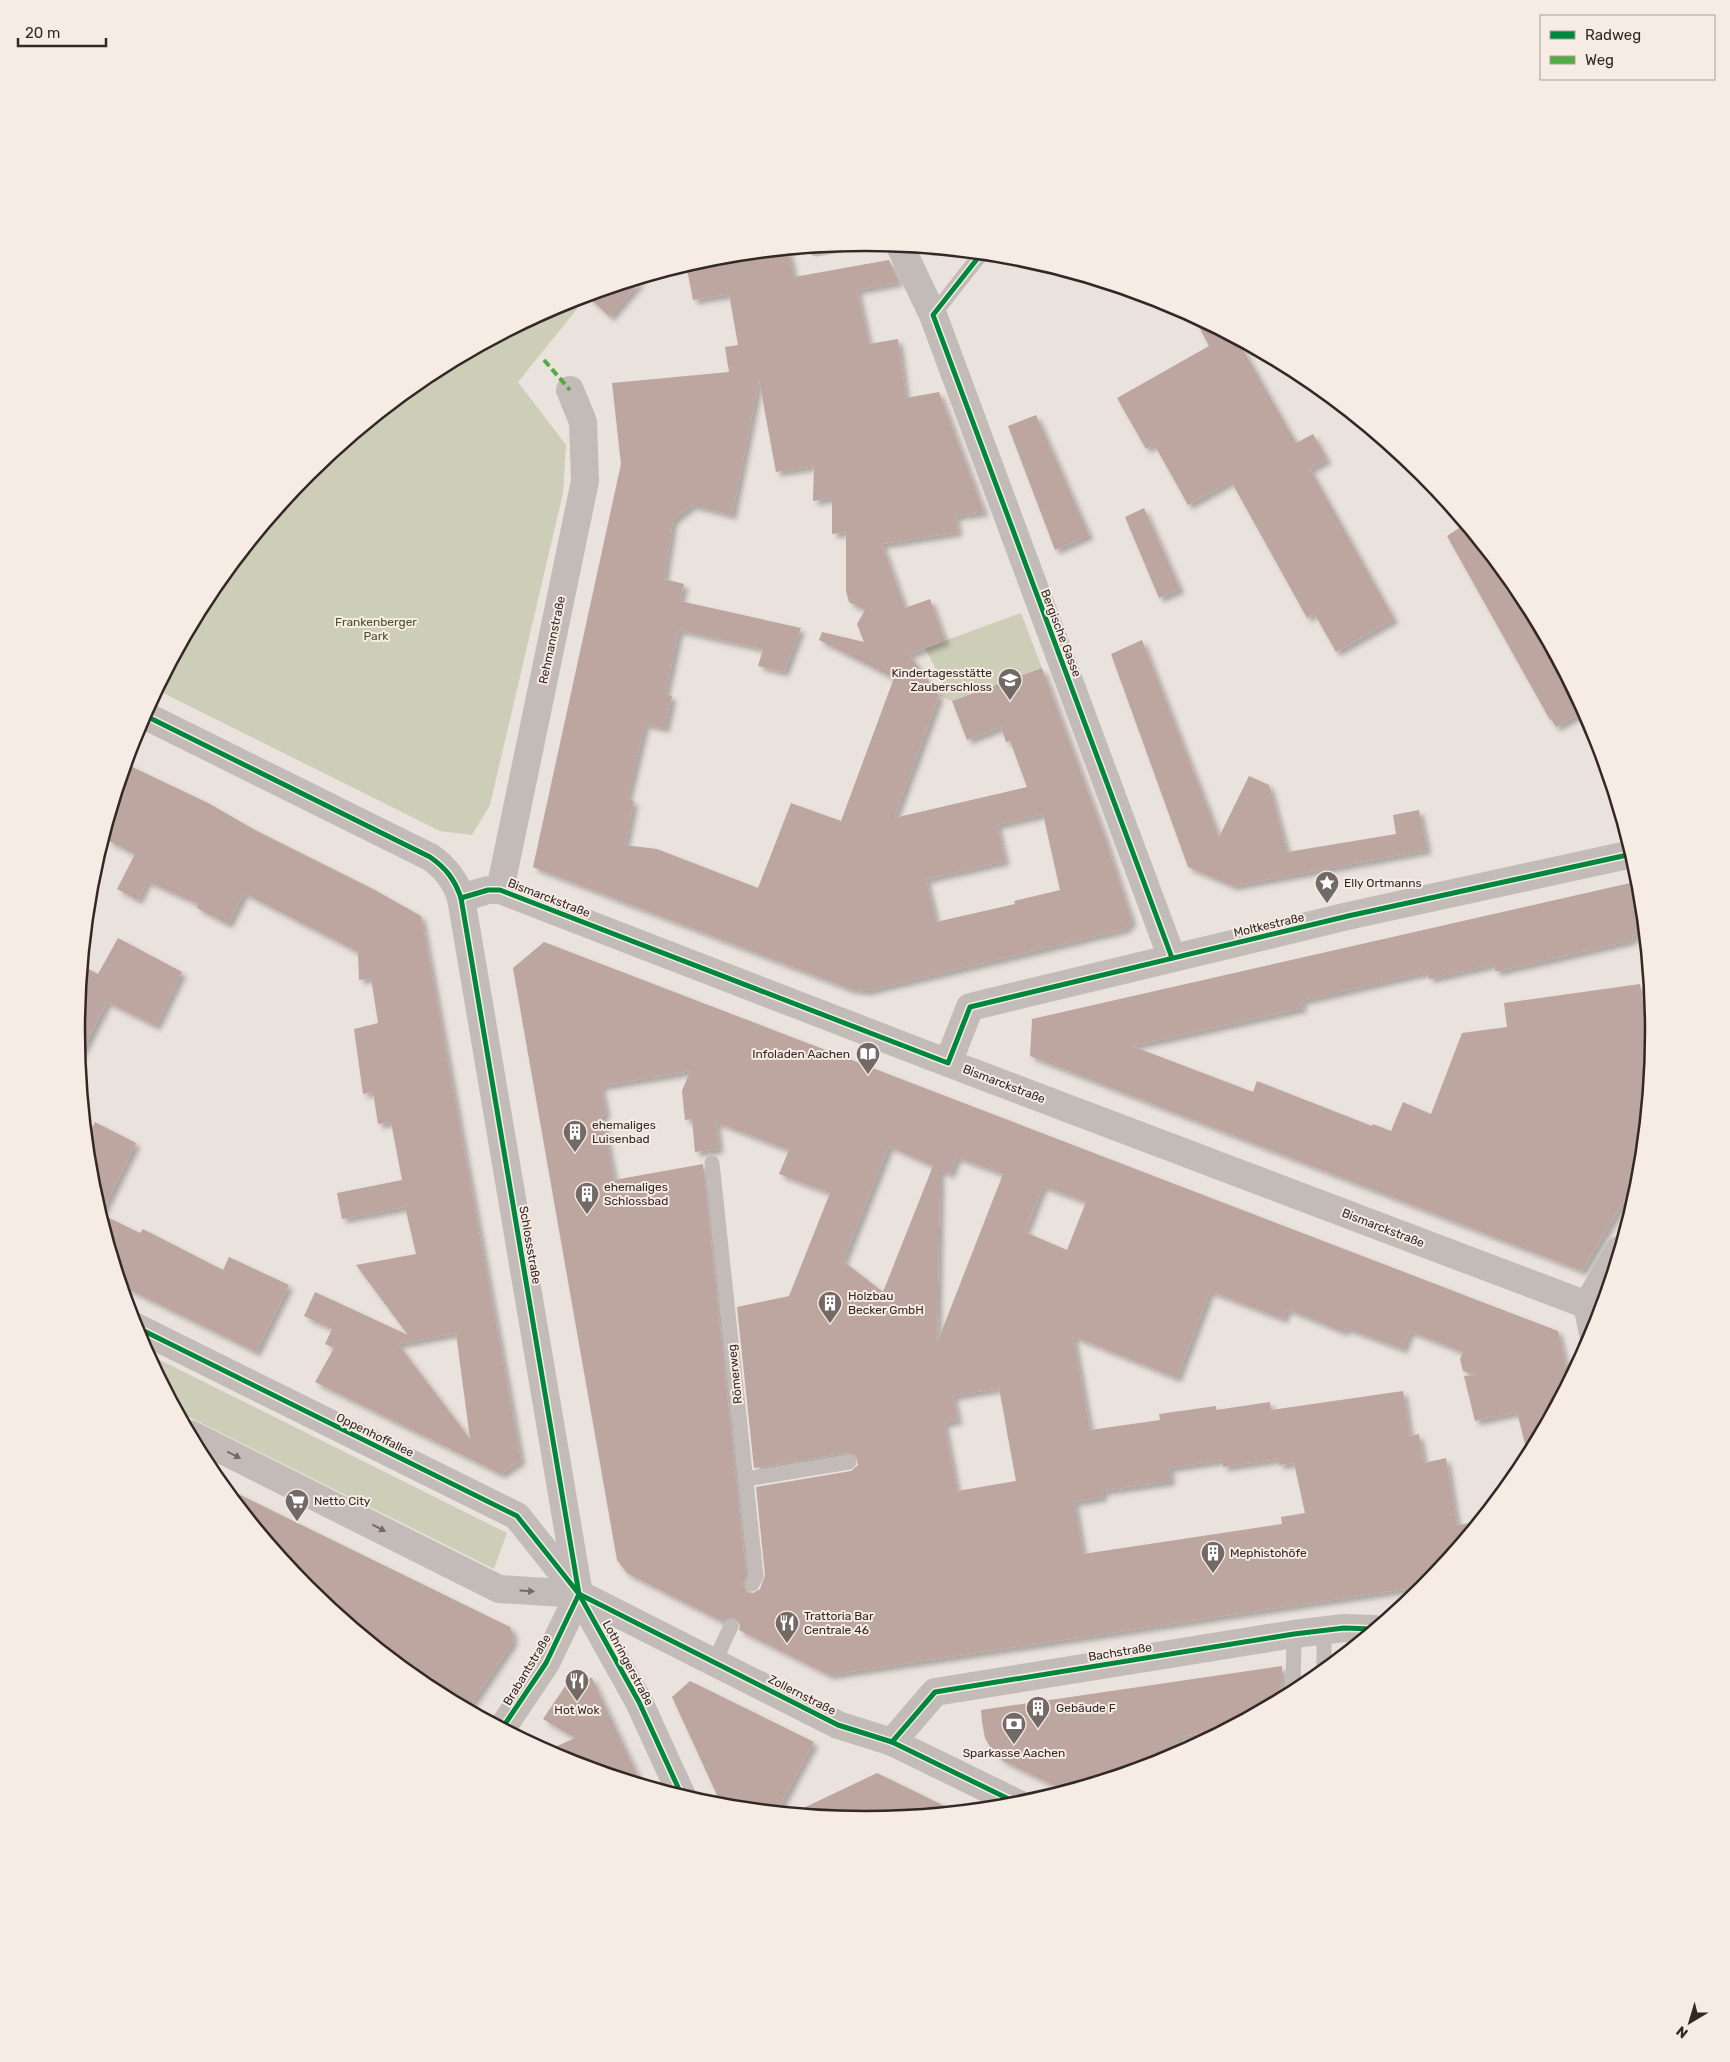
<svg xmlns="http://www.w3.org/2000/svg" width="1730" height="2062" viewBox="0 0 1730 2062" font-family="Rubik,sans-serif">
<defs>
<filter id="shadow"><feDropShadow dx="4.5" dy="4.5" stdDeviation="2.5" flood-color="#0004"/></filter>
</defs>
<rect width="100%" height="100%" fill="#eae2dd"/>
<!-- green -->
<g fill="#cdceb8">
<polygon points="585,296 577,309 518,382 566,445 563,493 490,805 472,835 440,831 157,690 209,593 307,473 427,375 563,302"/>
<polygon points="1021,613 1042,668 952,701 939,696 943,683 925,648"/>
<polygon points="148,1354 507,1533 494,1569 179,1412"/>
</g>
<!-- building -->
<g fill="#bda5a0" fill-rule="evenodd" filter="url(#shadow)">
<path d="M788,250L794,277L889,260L899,282L857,290L869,344L898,339L906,398L939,392L984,512L955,516L958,532L882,544L905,608L930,599L945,641L909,654L939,696L894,818L1027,787L1010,741L1006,742L1001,727L967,740L952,701L1042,668L1105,838L1132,921L1125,929L866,991L850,989L533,867L621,464L612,383L729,372L725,347L738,345L729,294L693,300L687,269L731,261L730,255ZM759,380L776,472L814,466L813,501L832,498V534L846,532V591L849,602L865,610L857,624L864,642L822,632L819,640L894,678L841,821L791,803L758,888L657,849L625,845L634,801L627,799L645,724L665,728L672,696L665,694L679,630L763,649L758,666L784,672L801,628L680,601L684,584L664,579L673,520L692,505L732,515ZM1043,814L1060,890L1014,901L1015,904L936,922L926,879L1005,861L997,825Z"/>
<polygon points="642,279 610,317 586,295"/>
<polygon points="1194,317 1238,341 1296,443 1313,434 1327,459 1310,469 1394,619 1336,652 1314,613 1307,618 1231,481 1188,505 1154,444 1146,449 1117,398 1209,346"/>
<polygon points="1036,415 1089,535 1055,550 1008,426"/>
<polygon points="1144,508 1180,589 1159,598 1125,517"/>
<polygon points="1465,524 1521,593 1584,711 1556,727 1551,719 1550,720 1447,536"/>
<polygon points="1142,640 1219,837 1249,776 1269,785 1287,852 1396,834 1393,815 1419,810 1427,850 1233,886 1188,867 1111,654"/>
<path d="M126,764L208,803L255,830L373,889L421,916L521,1460L501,1474L315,1382L334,1348L325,1344L332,1329L304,1316L315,1292L408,1335L356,1265L416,1254L405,1207L342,1219L337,1193L402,1180L391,1122L378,1124L373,1092L363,1094L354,1029L378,1023L371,978L359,980L358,952L244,893L228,924L197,908L198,904L147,881L138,900L117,889L135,854L107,840L110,832L106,830ZM456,1333L470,1439L398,1344Z"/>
<polygon points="1639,881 1644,933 1632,936 1633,940 1499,971 1495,971 1494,964 1429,979 1427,972 1391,980 1301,1001 1303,1008 1132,1046 1253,1092 1257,1081 1372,1126 1373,1124 1391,1131 1403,1102 1431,1114 1462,1033 1507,1027 1504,1003 1640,984 1644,1008 1651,1007 1654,1031 1640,1174 1582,1271 1030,1056 1032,1019"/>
<polygon points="118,938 182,972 156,1026 107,1002 79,1057 76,1031 83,966 98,974"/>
<path d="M544,942L1558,1331L1569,1380L1528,1456L1517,1412L1475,1421L1464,1376L1475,1375L1463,1371L1460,1359L1463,1352L1410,1331L1403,1349L1346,1328L1344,1332L1287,1309L1283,1319L1210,1291L1177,1378L1073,1336L1090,1430L1160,1420L1159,1414L1216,1406V1410L1270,1402L1271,1410L1403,1391L1410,1436L1419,1434L1424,1463L1446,1458L1457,1525L1478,1522L1425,1586L829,1675L739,1630L740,1625L735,1618L730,1617L723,1622L627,1573L617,1560L513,968ZM690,1071L682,1091L685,1120L692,1119L695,1152L719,1149L716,1122L789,1150L779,1174L830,1193L789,1296L737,1307L754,1468L847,1453L856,1456L858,1465L851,1471L756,1487L765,1575L760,1589L753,1593L747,1592L743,1585L746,1574L703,1164L614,1180L602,1115L606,1114L601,1086ZM889,1146L933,1166L883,1292L843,1261ZM957,1157L1003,1174L937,1343L940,1170L950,1174ZM1043,1186L1086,1202L1067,1250L1025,1232ZM999,1388L1016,1481L957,1491L944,1423L958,1420L953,1396ZM1278,1459L1279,1465L1294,1463L1305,1513L1281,1517L1282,1524L1083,1554L1074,1502L1103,1497L1102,1491L1171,1481L1169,1468L1222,1460L1223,1467Z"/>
<polygon points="95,1122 136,1143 101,1214 140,1233 143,1229 223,1270 229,1257 289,1285 256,1352 122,1286 91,1185 87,1138"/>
<polygon points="224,1487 510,1627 513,1635 512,1643 468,1709 427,1687 307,1589"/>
<polygon points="1282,1666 1281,1699 1222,1730 1180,1737 1167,1760 1065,1791 1004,1761 992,1750 985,1738 982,1722 981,1710"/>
<polygon points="572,1676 592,1678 641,1783 563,1760 546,1751 575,1738 543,1719"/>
<polygon points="690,1681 814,1742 777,1811 722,1806 672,1697"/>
<polygon points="877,1773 955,1811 871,1819 866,1810 850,1818 793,1813"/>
</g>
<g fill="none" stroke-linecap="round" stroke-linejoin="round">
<!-- service -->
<g stroke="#c2bbb7" stroke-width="15">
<polyline points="816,249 846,244"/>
<polyline points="933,315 981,254"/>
<polyline points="712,1163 756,1576 752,1584"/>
<polyline points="746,1479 849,1462"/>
<polyline points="714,1663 731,1626"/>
<polyline points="1324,1670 1324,1631"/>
<polyline points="1293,1692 1294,1634"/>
</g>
<!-- minor -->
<g stroke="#c2bbb7" stroke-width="28">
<polyline points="900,246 933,315 1172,958"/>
<path d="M144,715L430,857C446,868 455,880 461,898L579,1594L639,1702L682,1796"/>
<polyline points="500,890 585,481 583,422 570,390"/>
<polyline points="461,898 488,890 500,890 948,1063 1587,1305"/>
<polyline points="948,1063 970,1007 1348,916 1632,854"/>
<polyline points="1593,1334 1587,1305 1619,1250"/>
<polyline points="503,1727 546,1663 579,1594"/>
<polyline points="892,1742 935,1692 1294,1634 1344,1628 1374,1629"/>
</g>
<!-- tertiary -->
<g stroke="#c2bbb7" stroke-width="28">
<polyline points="134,1326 517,1516 579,1594"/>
<polyline points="190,1434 499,1589 579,1594 838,1725 892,1742 1019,1804"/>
</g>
<!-- quiet -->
<polyline stroke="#54aa44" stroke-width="4" stroke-dasharray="8 4" stroke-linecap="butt" points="544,360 570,390"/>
<defs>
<g id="cycleway">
<polyline points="981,254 933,315 1172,958"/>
<path d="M144,715L430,857C446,868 455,880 461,898L579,1594"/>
<polyline points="461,898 488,890 500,890 948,1063 970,1007 1348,916 1632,854"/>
<polyline points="134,1326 517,1516 579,1594 639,1702 682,1796"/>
<polyline points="579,1594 838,1725 892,1742 1019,1804"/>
<polyline points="503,1727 546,1663 579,1594"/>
<polyline points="892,1742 935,1692 1294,1634 1344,1628 1374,1629"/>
</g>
</defs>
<!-- cycleway casing -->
<use href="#cycleway" stroke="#f7ece4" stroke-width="8"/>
<!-- cycleway -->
<use href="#cycleway" stroke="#00873e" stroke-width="5"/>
</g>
<!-- one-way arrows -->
<defs><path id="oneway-solid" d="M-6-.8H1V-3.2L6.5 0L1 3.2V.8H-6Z" transform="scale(1.25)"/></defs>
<g fill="#736a67">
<use href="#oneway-solid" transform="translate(234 1455) rotate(27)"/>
<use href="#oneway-solid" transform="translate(379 1528) rotate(27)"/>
<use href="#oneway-solid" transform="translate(527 1591) rotate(4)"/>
</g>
<!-- icons -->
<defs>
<symbol id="school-pin" viewBox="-11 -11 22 30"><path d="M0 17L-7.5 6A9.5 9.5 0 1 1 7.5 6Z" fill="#736966" stroke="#f7ece4"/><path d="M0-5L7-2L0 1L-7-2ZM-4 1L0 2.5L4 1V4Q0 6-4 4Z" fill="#fff"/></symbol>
<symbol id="sight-pin" viewBox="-11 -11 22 30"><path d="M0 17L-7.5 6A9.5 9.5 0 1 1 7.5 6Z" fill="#736966" stroke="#f7ece4"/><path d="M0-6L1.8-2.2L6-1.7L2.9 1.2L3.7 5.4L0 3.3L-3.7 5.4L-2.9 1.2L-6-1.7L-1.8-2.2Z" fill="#fff"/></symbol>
<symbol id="library-pin" viewBox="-11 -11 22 30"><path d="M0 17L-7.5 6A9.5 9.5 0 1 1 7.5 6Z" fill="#736966" stroke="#f7ece4"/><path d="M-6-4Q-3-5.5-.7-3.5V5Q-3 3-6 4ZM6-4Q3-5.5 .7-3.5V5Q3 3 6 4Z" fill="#fff"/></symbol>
<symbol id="building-pin" viewBox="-11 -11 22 30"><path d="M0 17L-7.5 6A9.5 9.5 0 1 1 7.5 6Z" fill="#736966" stroke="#f7ece4"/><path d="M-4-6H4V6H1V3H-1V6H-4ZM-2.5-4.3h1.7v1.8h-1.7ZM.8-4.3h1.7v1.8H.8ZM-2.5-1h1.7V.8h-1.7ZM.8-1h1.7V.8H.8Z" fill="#fff"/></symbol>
<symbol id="supermarket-pin" viewBox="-11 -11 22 30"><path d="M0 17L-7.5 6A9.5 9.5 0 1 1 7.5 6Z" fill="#736966" stroke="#f7ece4"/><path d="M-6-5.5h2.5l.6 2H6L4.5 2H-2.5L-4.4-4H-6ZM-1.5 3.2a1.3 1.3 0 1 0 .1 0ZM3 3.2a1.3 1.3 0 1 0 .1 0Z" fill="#fff"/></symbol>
<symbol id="restaurant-pin" viewBox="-11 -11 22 30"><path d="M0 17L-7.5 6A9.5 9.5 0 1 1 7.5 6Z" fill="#736966" stroke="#f7ece4"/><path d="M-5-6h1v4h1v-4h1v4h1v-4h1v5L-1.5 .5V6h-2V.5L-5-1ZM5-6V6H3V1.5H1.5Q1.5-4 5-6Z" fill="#fff"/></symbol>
<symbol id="bank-pin" viewBox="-11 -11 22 30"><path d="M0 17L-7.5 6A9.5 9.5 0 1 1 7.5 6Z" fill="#736966" stroke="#f7ece4"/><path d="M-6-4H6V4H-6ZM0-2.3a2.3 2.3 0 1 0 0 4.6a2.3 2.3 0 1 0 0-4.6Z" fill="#fff"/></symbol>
</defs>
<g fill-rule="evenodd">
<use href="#school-pin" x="996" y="666" width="28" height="38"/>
<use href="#sight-pin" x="1313" y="869" width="28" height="38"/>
<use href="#library-pin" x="854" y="1040" width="28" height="38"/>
<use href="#building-pin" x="561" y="1118" width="28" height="38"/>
<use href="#building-pin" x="573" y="1180" width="28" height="38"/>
<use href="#building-pin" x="816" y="1289" width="28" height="38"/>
<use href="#supermarket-pin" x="283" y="1487" width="28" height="38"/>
<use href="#building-pin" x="1199" y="1539" width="28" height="38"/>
<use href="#restaurant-pin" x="773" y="1609" width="28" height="38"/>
<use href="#restaurant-pin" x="563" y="1667" width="28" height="38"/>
<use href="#building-pin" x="1024" y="1694" width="28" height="38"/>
<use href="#bank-pin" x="1000" y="1710" width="28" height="38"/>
</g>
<g text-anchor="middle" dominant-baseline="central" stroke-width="4" stroke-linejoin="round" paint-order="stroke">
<!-- park labels -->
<g font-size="12" fill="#474f2b" stroke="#f7ece4">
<text x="376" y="622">Frankenberger<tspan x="376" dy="14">Park</tspan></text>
</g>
<!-- street labels -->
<g font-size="12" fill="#332826" stroke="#f7ece4">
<text transform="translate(1061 633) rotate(69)">Bergische Gasse</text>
<text transform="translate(552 640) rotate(-78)">Rehmannstraße</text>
<text transform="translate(549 898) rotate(21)">Bismarckstraße</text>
<text transform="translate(1269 925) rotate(-13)">Moltkestraße</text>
<text transform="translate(1004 1084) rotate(21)">Bismarckstraße</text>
<text transform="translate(1383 1228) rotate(21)">Bismarckstraße</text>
<text transform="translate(530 1245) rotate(80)">Schlossstraße</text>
<text transform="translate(735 1374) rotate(-96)">Römerweg</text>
<text transform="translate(375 1435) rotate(26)">Oppenhoffallee</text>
<text transform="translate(1120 1652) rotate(-9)">Bachstraße</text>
<text transform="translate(628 1663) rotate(62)">Lothringerstraße</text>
<text transform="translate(527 1670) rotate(-59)">Brabantstraße</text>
<text transform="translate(802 1695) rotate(27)">Zollernstraße</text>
</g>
<!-- poi labels -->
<g font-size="12" fill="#332826" stroke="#f7ece4" text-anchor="start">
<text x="992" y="673" text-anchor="end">Kindertagesstätte<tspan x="992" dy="14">Zauberschloss</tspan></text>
<text x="1344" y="883">Elly Ortmanns</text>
<text x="850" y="1054" text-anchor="end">Infoladen Aachen</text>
<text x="592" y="1125">ehemaliges<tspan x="592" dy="14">Luisenbad</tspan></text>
<text x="604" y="1187">ehemaliges<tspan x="604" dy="14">Schlossbad</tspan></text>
<text x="848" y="1296">Holzbau<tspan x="848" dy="14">Becker GmbH</tspan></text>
<text x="314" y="1501">Netto City</text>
<text x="1230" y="1553">Mephistohöfe</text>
<text x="804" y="1616">Trattoria Bar<tspan x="804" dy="14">Centrale 46</tspan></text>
<text x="1056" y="1708">Gebäude F</text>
<text x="577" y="1710" text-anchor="middle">Hot Wok</text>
<text x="1014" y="1753" text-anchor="middle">Sparkasse Aachen</text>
</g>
</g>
<!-- crop -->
<path d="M0 0H1730V2062H0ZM85 1031a780 780 0 1 1 1560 0a780 780 0 1 1-1560 0Z" fill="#f7ece4" fill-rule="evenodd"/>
<path fill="none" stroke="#332826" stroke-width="2.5" d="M85 1031a780 780 0 1 1 1560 0a780 780 0 1 1-1560 0Z"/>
<!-- legend -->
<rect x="1540" y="15" width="175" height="65" fill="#f7ece4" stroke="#a99e98"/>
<rect x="1550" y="31" width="25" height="8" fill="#00873e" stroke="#a99e98"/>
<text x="1585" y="40" font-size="15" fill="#332826">Radweg</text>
<rect x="1550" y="56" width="25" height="8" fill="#54aa44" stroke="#a99e98"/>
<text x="1585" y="65" font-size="15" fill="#332826">Weg</text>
<!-- north arrow -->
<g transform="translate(1690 2022) rotate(218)" stroke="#f7ece4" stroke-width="4" paint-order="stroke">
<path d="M0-4L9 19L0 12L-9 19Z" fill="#332826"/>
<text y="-8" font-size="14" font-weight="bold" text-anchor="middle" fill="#332826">N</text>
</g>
<!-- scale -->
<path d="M18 38v8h88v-8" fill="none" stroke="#332826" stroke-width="2.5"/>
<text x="25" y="38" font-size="15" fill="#332826" stroke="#f7ece4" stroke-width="4" paint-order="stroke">20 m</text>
</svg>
